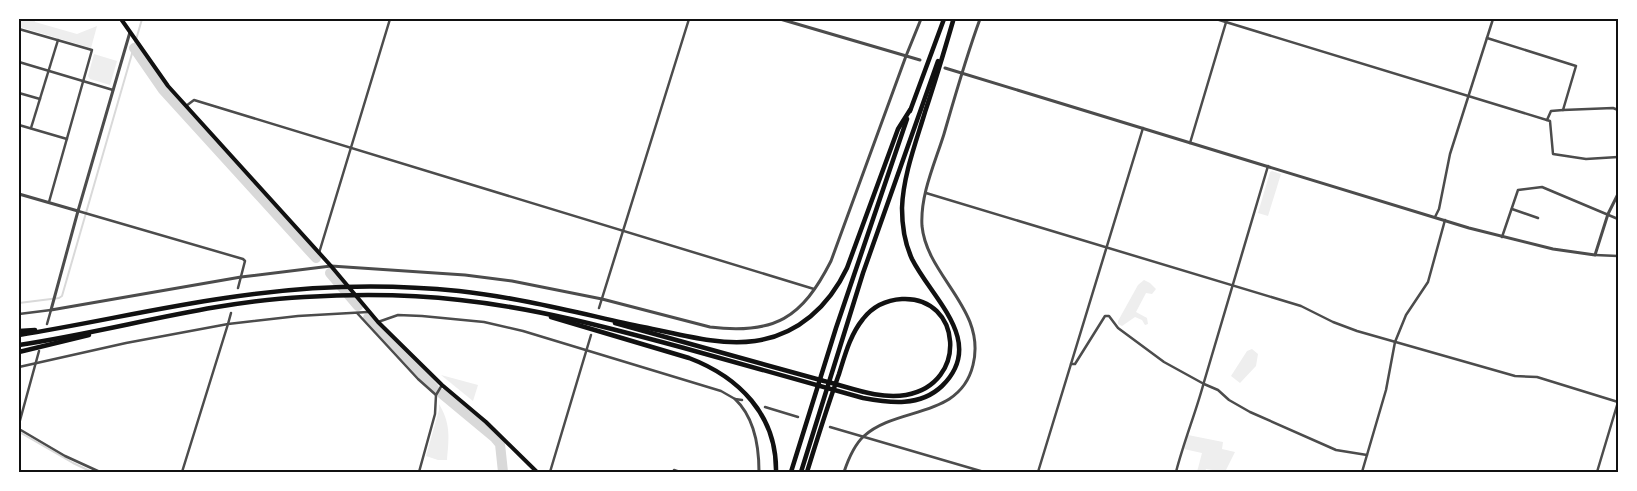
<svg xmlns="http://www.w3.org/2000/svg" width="1637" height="491" viewBox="0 0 1637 491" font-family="Helvetica,sans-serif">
<rect width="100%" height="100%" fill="#fff"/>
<!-- green -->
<g fill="#eee">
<polygon points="19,19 34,19 35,22 77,34 97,26 91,48 20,27"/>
<polygon points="94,54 117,61 110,85 90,79 88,76"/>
<polygon points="1272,171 1281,174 1268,216 1258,213 1270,172"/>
<polygon points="1144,280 1150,283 1156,289 1152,294 1146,293 1136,312 1147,318 1148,324 1145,325 1142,320 1135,317 1122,326 1118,324 1118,321 1138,285"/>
<polygon points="1252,349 1258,354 1256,366 1240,383 1231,376 1247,351"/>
<polygon points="441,375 478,385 473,401"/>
<path d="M439,404C451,424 449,438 447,460H438L426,456L439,410Z"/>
<polygon points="1188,435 1223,442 1222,449 1235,452 1225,472 1206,469 1205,472 1197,472 1202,453 1184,449"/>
</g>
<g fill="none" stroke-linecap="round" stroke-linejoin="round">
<!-- stream -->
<g stroke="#d9d9d9" stroke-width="2">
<polyline points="19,303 59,298 62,296 142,19"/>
<polyline points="21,433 73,463 92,472"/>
</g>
<!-- river -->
<g stroke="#d9d9d9" stroke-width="10">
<polyline points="134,48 163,90 316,258"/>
<polyline points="330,273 358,306"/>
<polyline points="368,318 434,388"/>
<polyline points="442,394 495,438 500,444 503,472"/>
</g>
<!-- minor -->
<g stroke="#4c4c4c" stroke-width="2.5">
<polyline points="1216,19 1550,121 1553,154 1586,159 1618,157"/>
<polyline points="19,29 92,50 49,202"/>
<polyline points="1487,38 1576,66 1563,110 1613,108 1618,110"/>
<polyline points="19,62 113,90"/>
<polyline points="19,93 40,99"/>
<polyline points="186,106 194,100 814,289"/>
<polyline points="1547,120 1551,111 1563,110"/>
<polyline points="19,125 67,139"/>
<polyline points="31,128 58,40"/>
<polyline points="1190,143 1227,19"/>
<polyline points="926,193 1301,306 1333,322 1357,331 1515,376 1537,377 1618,402"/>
<polyline points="1512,209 1538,218"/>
<polyline points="78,211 243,259 245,261 238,288"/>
<polyline points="1435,217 1439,209 1450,154 1493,19"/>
<polyline points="1502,237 1518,190 1542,187 1618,219"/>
<polyline points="319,253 390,19"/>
<polyline points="1595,255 1618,256"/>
<polyline points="599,308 689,19"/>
<polyline points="357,313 418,379 436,395"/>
<polyline points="19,314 51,310 47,324"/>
<polyline points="378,322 398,315 422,316 484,322 523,331 721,391 735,399 742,400"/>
<polyline points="1071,364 1075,364 1105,316 1109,316 1118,328 1164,362 1204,384 1218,390 1229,400 1250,412 1336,450 1367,455"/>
<polyline points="19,367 126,343 228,324 231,313"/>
<polyline points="765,407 798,417"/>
<polyline points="19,424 39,351"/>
<polyline points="830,427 984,472"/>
<polyline points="19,429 65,456 100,472"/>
<polyline points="182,472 228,324 298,316 368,312"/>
<polyline points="419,472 435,414 436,395 442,385"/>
<polyline points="550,472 591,335"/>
<polyline points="673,472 674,470 680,472"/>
<polyline points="1038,472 1143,128"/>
<path d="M1176,472C1184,441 1196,412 1204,382C1225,310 1246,238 1268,166"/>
<polyline points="1362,472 1386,390 1395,342 1406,315 1428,282 1445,220"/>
<polyline points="1597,472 1618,402"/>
</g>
<!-- tertiary -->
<g stroke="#4c4c4c" stroke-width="3">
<polyline points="780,19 920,60"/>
<polyline points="945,68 1469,228 1553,249 1595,255 1608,214 1618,194"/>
<polyline points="19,194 78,211 130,32"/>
<path d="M78,211L51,310L241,277L331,266L465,275L512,281L602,299L710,327C775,335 802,318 831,261L906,56L921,19"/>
<path d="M735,399C754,417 759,447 759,472"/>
<path d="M844,472C848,460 854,445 864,436C897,406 960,419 973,365C987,309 927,277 922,226C920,195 935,163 944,134C955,96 966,57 980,19"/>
</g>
<!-- primary -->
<polyline stroke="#111" stroke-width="4" points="121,19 168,86 331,266 378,322 442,385 486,422 537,472"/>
<!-- motorway -->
<g stroke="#111" stroke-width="4.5">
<polyline points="910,111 944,19"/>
<path d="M551,317L689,358C739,377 777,415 776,472"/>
<path d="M615,323L824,381C849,387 879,400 906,395C969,384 962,296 902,299C886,300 873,306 863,319C850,335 845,355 839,374C827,407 817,440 807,472"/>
<polyline points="19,331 35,330"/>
<path d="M19,335C88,324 156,308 225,298C302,286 382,283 459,291C522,298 582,314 643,327C679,334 718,346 755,341C798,335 829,306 847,268L898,129L910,110"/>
<path d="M19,345C114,331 207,302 304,297C356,294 408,294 460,300C536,308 610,328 684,348C743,364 803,381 863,398C890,403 920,407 942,386C987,342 932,299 912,259C905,244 902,225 902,208C903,176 916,142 925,112C935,82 944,52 953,21"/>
<polyline points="19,352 89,335"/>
<polyline points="791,472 836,328 907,119"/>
<polyline points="801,472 863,273 938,61"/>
</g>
</g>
<!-- border -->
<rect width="1637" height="491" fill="none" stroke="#ffffff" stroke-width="40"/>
<rect x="20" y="20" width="1597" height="451" fill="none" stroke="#111" stroke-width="2"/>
</svg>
